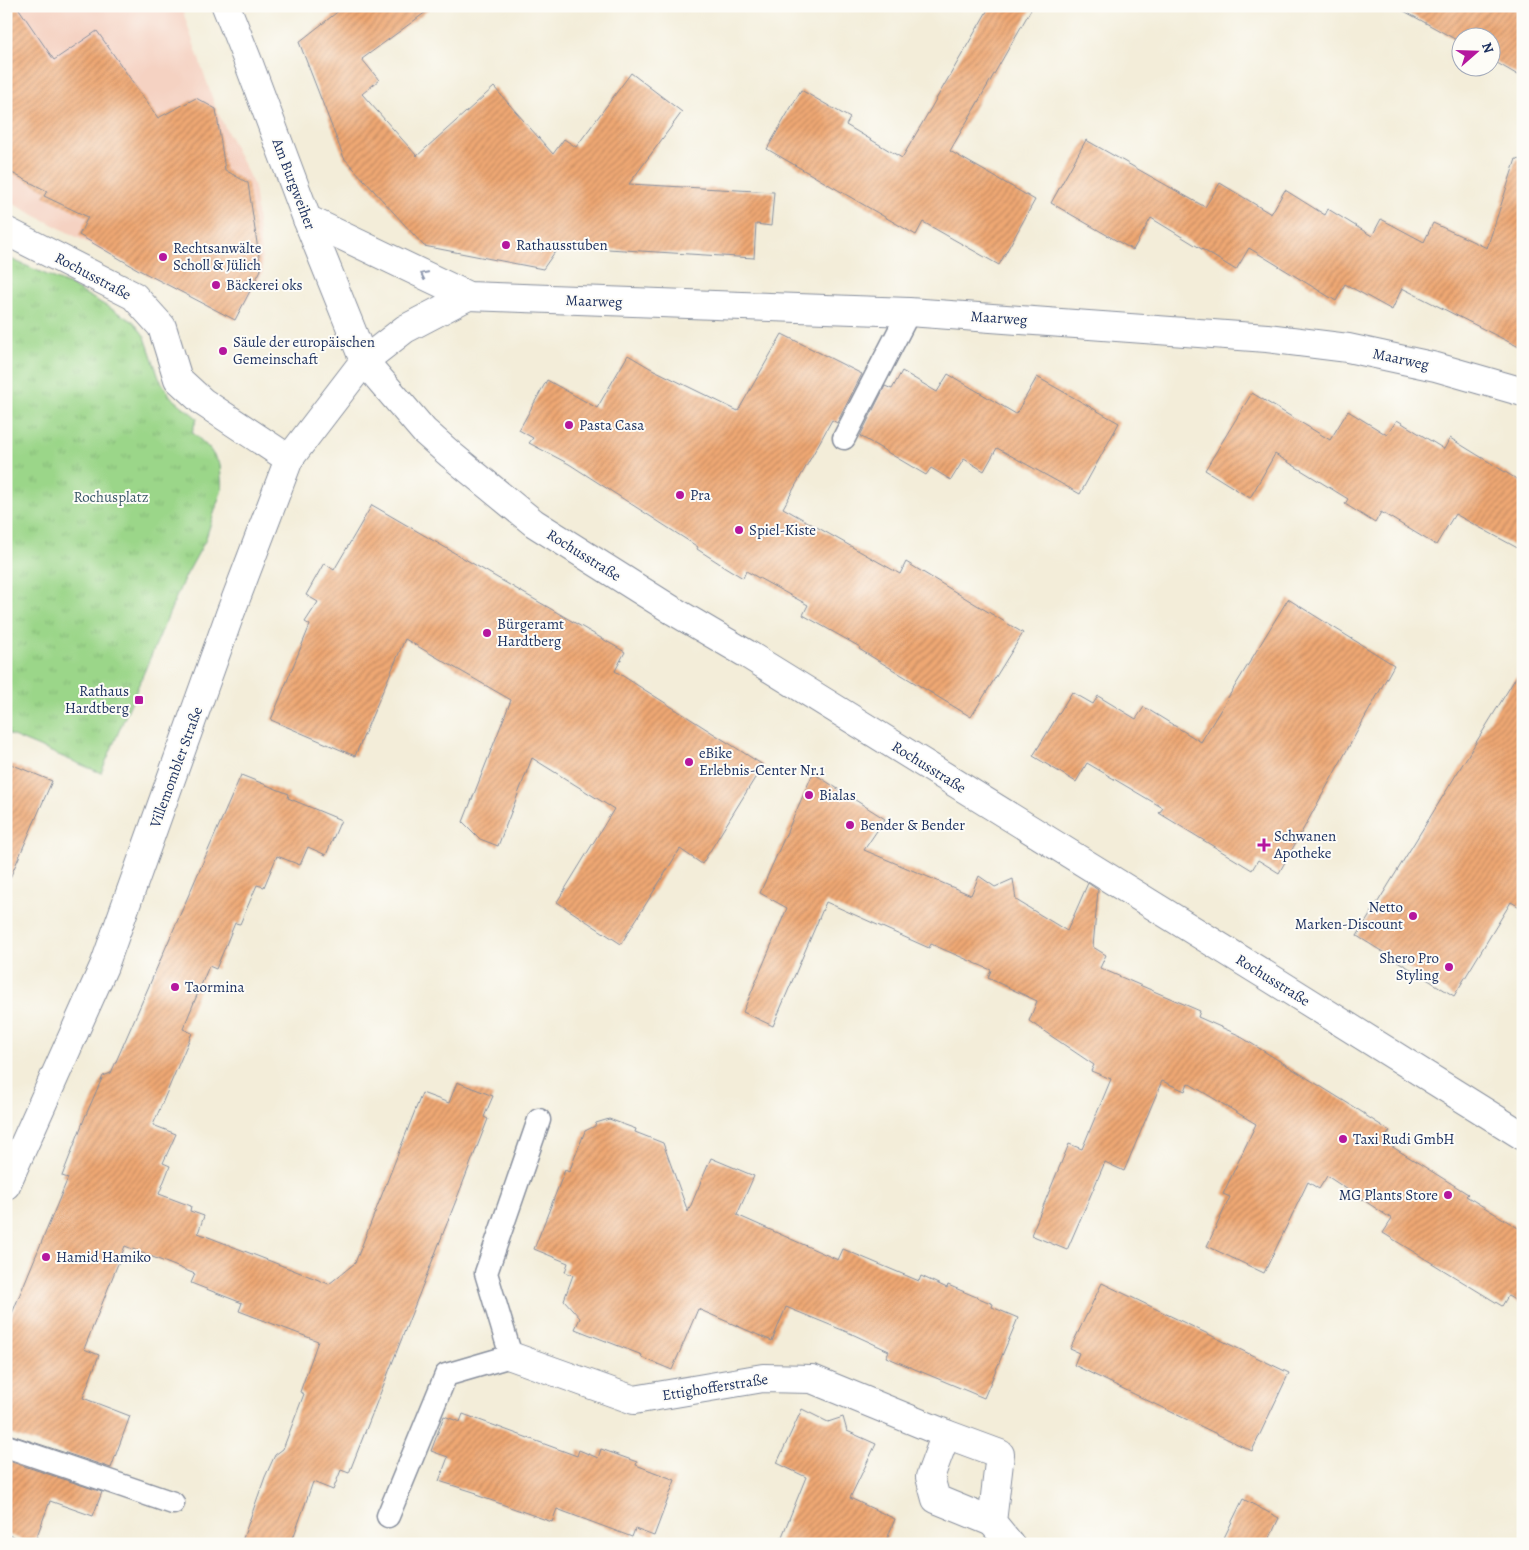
<svg xmlns="http://www.w3.org/2000/svg" width="1529" height="1550" viewBox="0 0 1529 1550" font-family="Alegreya,serif">
<defs>
<pattern id="park-tufts" width="24" height="20" patternUnits="userSpaceOnUse" patternTransform="scale(1.25)"><rect width="24" height="20" fill="#9bd689"/><path d="M3 7l-1-3M5 7V3M7 7l1-3M15 17l-1-3M17 17v-4M19 17l1-3" fill="none" stroke="#85b879"/></pattern>
<pattern id="building-hatch" width="6" height="6" patternUnits="userSpaceOnUse" patternTransform="scale(1.25)"><rect width="6" height="6" fill="#efa873"/><path d="M-1 1l2-2M0 6l6-6M5 7l2-2" fill="none" stroke="#c18962"/></pattern>
</defs>
<rect width="100%" height="100%" fill="#fdfcf7"/>
<filter id="ink" filterUnits="userSpaceOnUse"><feTurbulence type="fractalNoise" baseFrequency=".02" numOctaves="2"/><feDisplacementMap in="SourceGraphic" scale="10" xChannelSelector="R" yChannelSelector="G"/><feConvolveMatrix kernelMatrix="1 2 1 2 8 2 1 2 1" color-interpolation-filters="sRGB"/></filter>
<filter id="wash" filterUnits="userSpaceOnUse"><feTurbulence type="fractalNoise" baseFrequency=".0096" numOctaves="4" result="noise"/><feDisplacementMap in="SourceGraphic" scale="20" xChannelSelector="R" yChannelSelector="G"/><feGaussianBlur stdDeviation="1.12" result="paint"/><feColorMatrix in="noise" values="0 0 0 0 0 0 0 0 0 0 0 0 0 0 0 0 0 1.4 0 .05"/><feComposite in="paint" operator="in"/></filter>
<g filter="url(#wash)">
<rect width="100%" height="100%" fill="#f3edd9"/>
<!-- built -->
<polygon fill="#f5d2c2" points="6,6 181,6 216,109 254,186 263,272 235,320 6,200"/>
<!-- park -->
<polygon fill="url(#park-tufts)" stroke="#5b8274" points="6,257 68,284 134,322 145,337 159,378 171,397 197,418 192,432 209,448 220,465 222,489 205,541 183,581 101,773 6,733"/>
<g id="blocks">
<!-- building -->
<g fill="url(#building-hatch)">
<polygon points="6,6 17,6 54,60 97,31 158,118 196,98 216,109 225,170 248,183 261,270 235,320 139,270 79,235 88,217 44,196 47,191 6,170"/>
<polygon points="345,6 434,6 362,59 379,80 362,94 417,156 494,87 553,154 564,139 576,147 631,73 682,112 629,184 774,192 771,226 756,224 754,258 559,246 543,269 424,246 344,158 299,42"/>
<polygon points="990,6 1033,6 950,151 1035,200 999,265 923,222 916,235 767,149 801,90 850,118 846,125 902,158"/>
<polygon points="1395,6 1523,6 1523,78 1492,60 1492,38 1462,38 1462,43"/>
<polygon points="1086,140 1205,207 1220,183 1271,214 1285,190 1325,215 1328,209 1372,236 1381,219 1424,242 1433,223 1487,248 1516,159 1523,160 1523,349 1402,288 1392,310 1345,284 1336,301 1249,248 1236,270 1151,218 1133,250 1051,203"/>
<polygon points="782,334 862,374 837,423 832,420 783,508 900,574 906,562 1023,633 971,717 859,649 860,647 803,615 808,605 746,571 743,578 725,567 697,549 698,547 569,464 529,443 533,438 519,430 547,380 597,408 628,355 650,368 738,411"/>
<polygon points="902,371 937,392 948,374 1016,414 1037,377 1119,423 1080,494 997,448 984,471 964,459 951,480 931,468 926,475 860,436 885,386 892,389"/>
<polygon points="1252,393 1330,440 1348,411 1387,435 1397,420 1444,449 1450,438 1523,483 1523,551 1455,514 1436,545 1381,512 1375,523 1345,504 1348,499 1275,454 1250,498 1205,470"/>
<polygon points="372,505 625,652 615,671 763,765 702,864 680,849 621,944 557,902 614,809 532,758 498,846 480,839 463,822 511,700 405,639 355,756 271,720 310,625 305,622 318,602 306,595 324,563 334,570"/>
<polygon points="1288,599 1394,665 1279,873 1258,860 1252,870 1159,813 1163,808 1087,763 1076,782 1033,756 1072,692 1093,704 1098,696 1136,719 1144,707 1201,742"/>
<polygon points="1523,666 1523,909 1511,902 1454,996 1357,936"/>
<polygon points="6,762 52,781 6,887"/>
<polygon points="813,773 885,819 864,850 971,895 979,876 995,887 1013,879 1016,900 1067,931 1088,883 1098,890 1093,947 1106,955 1100,968 1200,1011 1198,1017 1241,1036 1241,1037 1365,1114 1365,1115 1390,1131 1383,1141 1468,1194 1466,1196 1523,1231 1523,1305 1508,1296 1502,1306 1383,1233 1392,1219 1327,1176 1319,1189 1308,1182 1264,1273 1207,1246 1230,1197 1223,1194 1256,1124 1188,1083 1185,1091 1162,1081 1124,1171 1105,1162 1067,1250 1031,1235 1069,1144 1082,1149 1111,1079 1091,1071 1094,1065 1029,1021 1037,1001 988,978 991,970 931,944 929,948 826,902 773,1026 743,1012 787,908 760,893"/>
<polygon points="241,775 289,794 288,798 341,820 326,855 308,847 300,865 277,856 264,887 257,885 240,924 235,923 216,969 209,966 183,1029 192,1033 153,1125 176,1134 163,1163 170,1166 159,1194 191,1206 190,1211 204,1216 198,1233 329,1284 355,1263 422,1093 449,1103 457,1082 493,1096 484,1117 488,1119 349,1473 341,1470 333,1490 313,1482 291,1544 241,1544 265,1477 275,1455 283,1449 304,1394 300,1392 318,1341 239,1311 242,1303 191,1283 195,1274 125,1246 84,1349 99,1355 83,1398 130,1416 111,1468 6,1433 6,1328 68,1178 62,1176 85,1117 103,1076 111,1073"/>
<polygon points="609,1119 636,1129 635,1132 663,1143 688,1212 711,1158 754,1176 737,1215 838,1260 843,1249 919,1281 921,1276 947,1288 948,1285 993,1304 992,1307 1018,1318 984,1398 886,1357 889,1351 852,1334 786,1307 772,1341 698,1309 672,1370 641,1357 642,1355 575,1329 580,1318 564,1300 573,1275 565,1272 568,1263 534,1249 565,1170 569,1172 585,1131 595,1126 596,1123"/>
<polygon points="1102,1283 1289,1373 1252,1451 1074,1365 1079,1353 1070,1349"/>
<polygon points="802,1409 828,1422 843,1417 847,1431 876,1444 850,1498 895,1519 885,1544 779,1544 806,1477 777,1463"/>
<polygon points="463,1414 577,1456 579,1450 598,1458 601,1449 637,1462 636,1465 675,1480 654,1536 635,1529 632,1537 557,1509 552,1522 476,1495 477,1493 439,1481 448,1457 431,1451 444,1416 460,1422"/>
<polygon points="6,1460 102,1492 93,1516 50,1501 34,1544 6,1534"/>
<polygon points="1243,1499 1279,1518 1267,1544 1221,1544"/>
</g>
</g>
</g>
<g filter="url(#ink)">
<use href="#blocks" fill-opacity="0" stroke="#878e9c" stroke-width="1"/>
<g fill="none" stroke-linecap="round" stroke-linejoin="round">
<defs>
<g id="lane">
<polyline points="844,438 909,312"/>
<polyline points="6,1446 173,1503"/>
<polyline points="388,1516 446,1375 511,1356 486,1273 539,1120"/>
</g>
<g id="street">
<polyline points="307,219 468,296 909,312 1267,338 1348,348 1436,367 1523,392"/>
<polyline points="6,231 134,296 162,327 178,379 203,402 289,459"/>
<polyline points="364,361 405,329 468,296"/>
<polyline points="511,1356 634,1400 763,1378 812,1379 946,1434 1000,1454 992,1522 1010,1544"/>
<polyline points="946,1434 930,1477 936,1499 992,1522"/>
</g>
<polyline id="secondary" points="6,1185 104,966 230,614 289,459 364,361"/>
<polyline id="primary" points="226,6 249,64 307,219 364,361 424,431 451,455 534,523 672,610 747,654 1272,979 1523,1136"/>
</defs>
<!-- lane casing -->
<use href="#lane" stroke="#878e9c" stroke-width="25"/>
<!-- street casing -->
<use href="#street" stroke="#878e9c" stroke-width="30"/>
<!-- secondary casing -->
<use href="#secondary" stroke="#878e9c" stroke-width="30"/>
<!-- primary casing -->
<use href="#primary" stroke="#878e9c" stroke-width="30"/>
<!-- lane -->
<use href="#lane" stroke="#fff" stroke-width="22"/>
<!-- street -->
<use href="#street" stroke="#fff" stroke-width="28"/>
<!-- secondary -->
<use href="#secondary" stroke="#fff" stroke-width="28"/>
<!-- primary -->
<use href="#primary" stroke="#fff" stroke-width="28"/>
</g>
<!-- one-way arrows -->
<defs><path id="oneway-chevron" d="M-2-3.5L2.5 0L-2 3.5" fill="none" stroke-width="1.6" stroke-linecap="round" stroke-linejoin="round" transform="scale(1.25)"/></defs>
<use stroke="#8d97ae" href="#oneway-chevron" transform="translate(424 275) rotate(-154)"/>
</g>
<!-- markers -->
<g fill="#b5179e" stroke="#fdfcf7" stroke-width="2">
<circle cx="506" cy="245" r="5"/>
<circle cx="163" cy="257" r="5"/>
<circle cx="216" cy="285" r="5"/>
<circle cx="223" cy="351" r="5"/>
<circle cx="569" cy="425" r="5"/>
<circle cx="680" cy="495" r="5"/>
<circle cx="739" cy="530" r="5"/>
<circle cx="487" cy="633" r="5"/>
<rect x="134" y="695" width="10" height="10" rx="2.5"/>
<circle cx="689" cy="762" r="5"/>
<circle cx="809" cy="795" r="5"/>
<circle cx="850" cy="825" r="5"/>
<path d="M1261.5 837.5h5v5h5v5h-5v5h-5v-5h-5v-5h5z"/>
<circle cx="1413" cy="916" r="5"/>
<circle cx="1449" cy="967" r="5"/>
<circle cx="175" cy="987" r="5"/>
<circle cx="1343" cy="1139" r="5"/>
<circle cx="1448" cy="1195" r="5"/>
<circle cx="46" cy="1257" r="5"/>
</g>
<g text-anchor="middle" dominant-baseline="central" stroke-width="4" stroke-linejoin="round" paint-order="stroke">
<!-- street labels -->
<g font-size="15" fill="#1b2f5e" stroke="#fdfcf7">
<text transform="translate(294 184) rotate(69)">Am Burgweiher</text>
<text transform="translate(93 276) rotate(28)">Rochusstraße</text>
<text transform="translate(594 301) rotate(2)">Maarweg</text>
<text transform="translate(999 318) rotate(4)">Maarweg</text>
<text transform="translate(1401 359) rotate(12)">Maarweg</text>
<text transform="translate(584 555) rotate(32)">Rochusstraße</text>
<text transform="translate(176 767) rotate(-70)">Villemombler Straße</text>
<text transform="translate(929 767) rotate(32)">Rochusstraße</text>
<text transform="translate(1273 980) rotate(32)">Rochusstraße</text>
<text transform="translate(715 1387) rotate(-9)">Ettighofferstraße</text>
</g>
<!-- poi labels -->
<g font-size="15" fill="#1b2f5e" stroke="#fdfcf7" text-anchor="start">
<text x="516" y="245">Rathausstuben</text>
<text x="173" y="248">Rechtsanwälte<tspan x="173" dy="17">Scholl &amp; Jülich</tspan></text>
<text x="226" y="285">Bäckerei oks</text>
<text x="233" y="342">Säule der europäischen<tspan x="233" dy="17">Gemeinschaft</tspan></text>
<text x="579" y="425">Pasta Casa</text>
<text x="690" y="495">Pra</text>
<text x="749" y="530">Spiel-Kiste</text>
<text x="497" y="624">Bürgeramt<tspan x="497" dy="17">Hardtberg</tspan></text>
<text x="129" y="691" text-anchor="end">Rathaus<tspan x="129" dy="17">Hardtberg</tspan></text>
<text x="699" y="753">eBike<tspan x="699" dy="17">Erlebnis-Center Nr.1</tspan></text>
<text x="819" y="795">Bialas</text>
<text x="860" y="825">Bender &amp; Bender</text>
<text x="1274" y="836">Schwanen<tspan x="1274" dy="17">Apotheke</tspan></text>
<text x="1403" y="907" text-anchor="end">Netto<tspan x="1403" dy="17">Marken-Discount</tspan></text>
<text x="1439" y="958" text-anchor="end">Shero Pro<tspan x="1439" dy="17">Styling</tspan></text>
<text x="185" y="987">Taormina</text>
<text x="1353" y="1139">Taxi Rudi GmbH</text>
<text x="1438" y="1195" text-anchor="end">MG Plants Store</text>
<text x="56" y="1257">Hamid Hamiko</text>
</g>
<!-- park labels -->
<g font-size="15" fill="#3b5969" stroke="#fdfcf7">
<text x="111" y="497">Rochusplatz</text>
</g>
</g>
<!-- margin -->
<rect width="1529" height="1550" fill="none" stroke="#fdfcf7" stroke-width="25"/>
<!-- north arrow -->
<g transform="translate(1476 52) rotate(70)"><circle r="24" fill="#fdfcf7" stroke="#a3aaba"/>
<path d="M0-4L9 19L0 12L-9 19Z" fill="#b5179e"/>
<text y="-8" font-size="14" font-weight="bold" text-anchor="middle" fill="#1b2f5e">N</text>
</g>
</svg>
